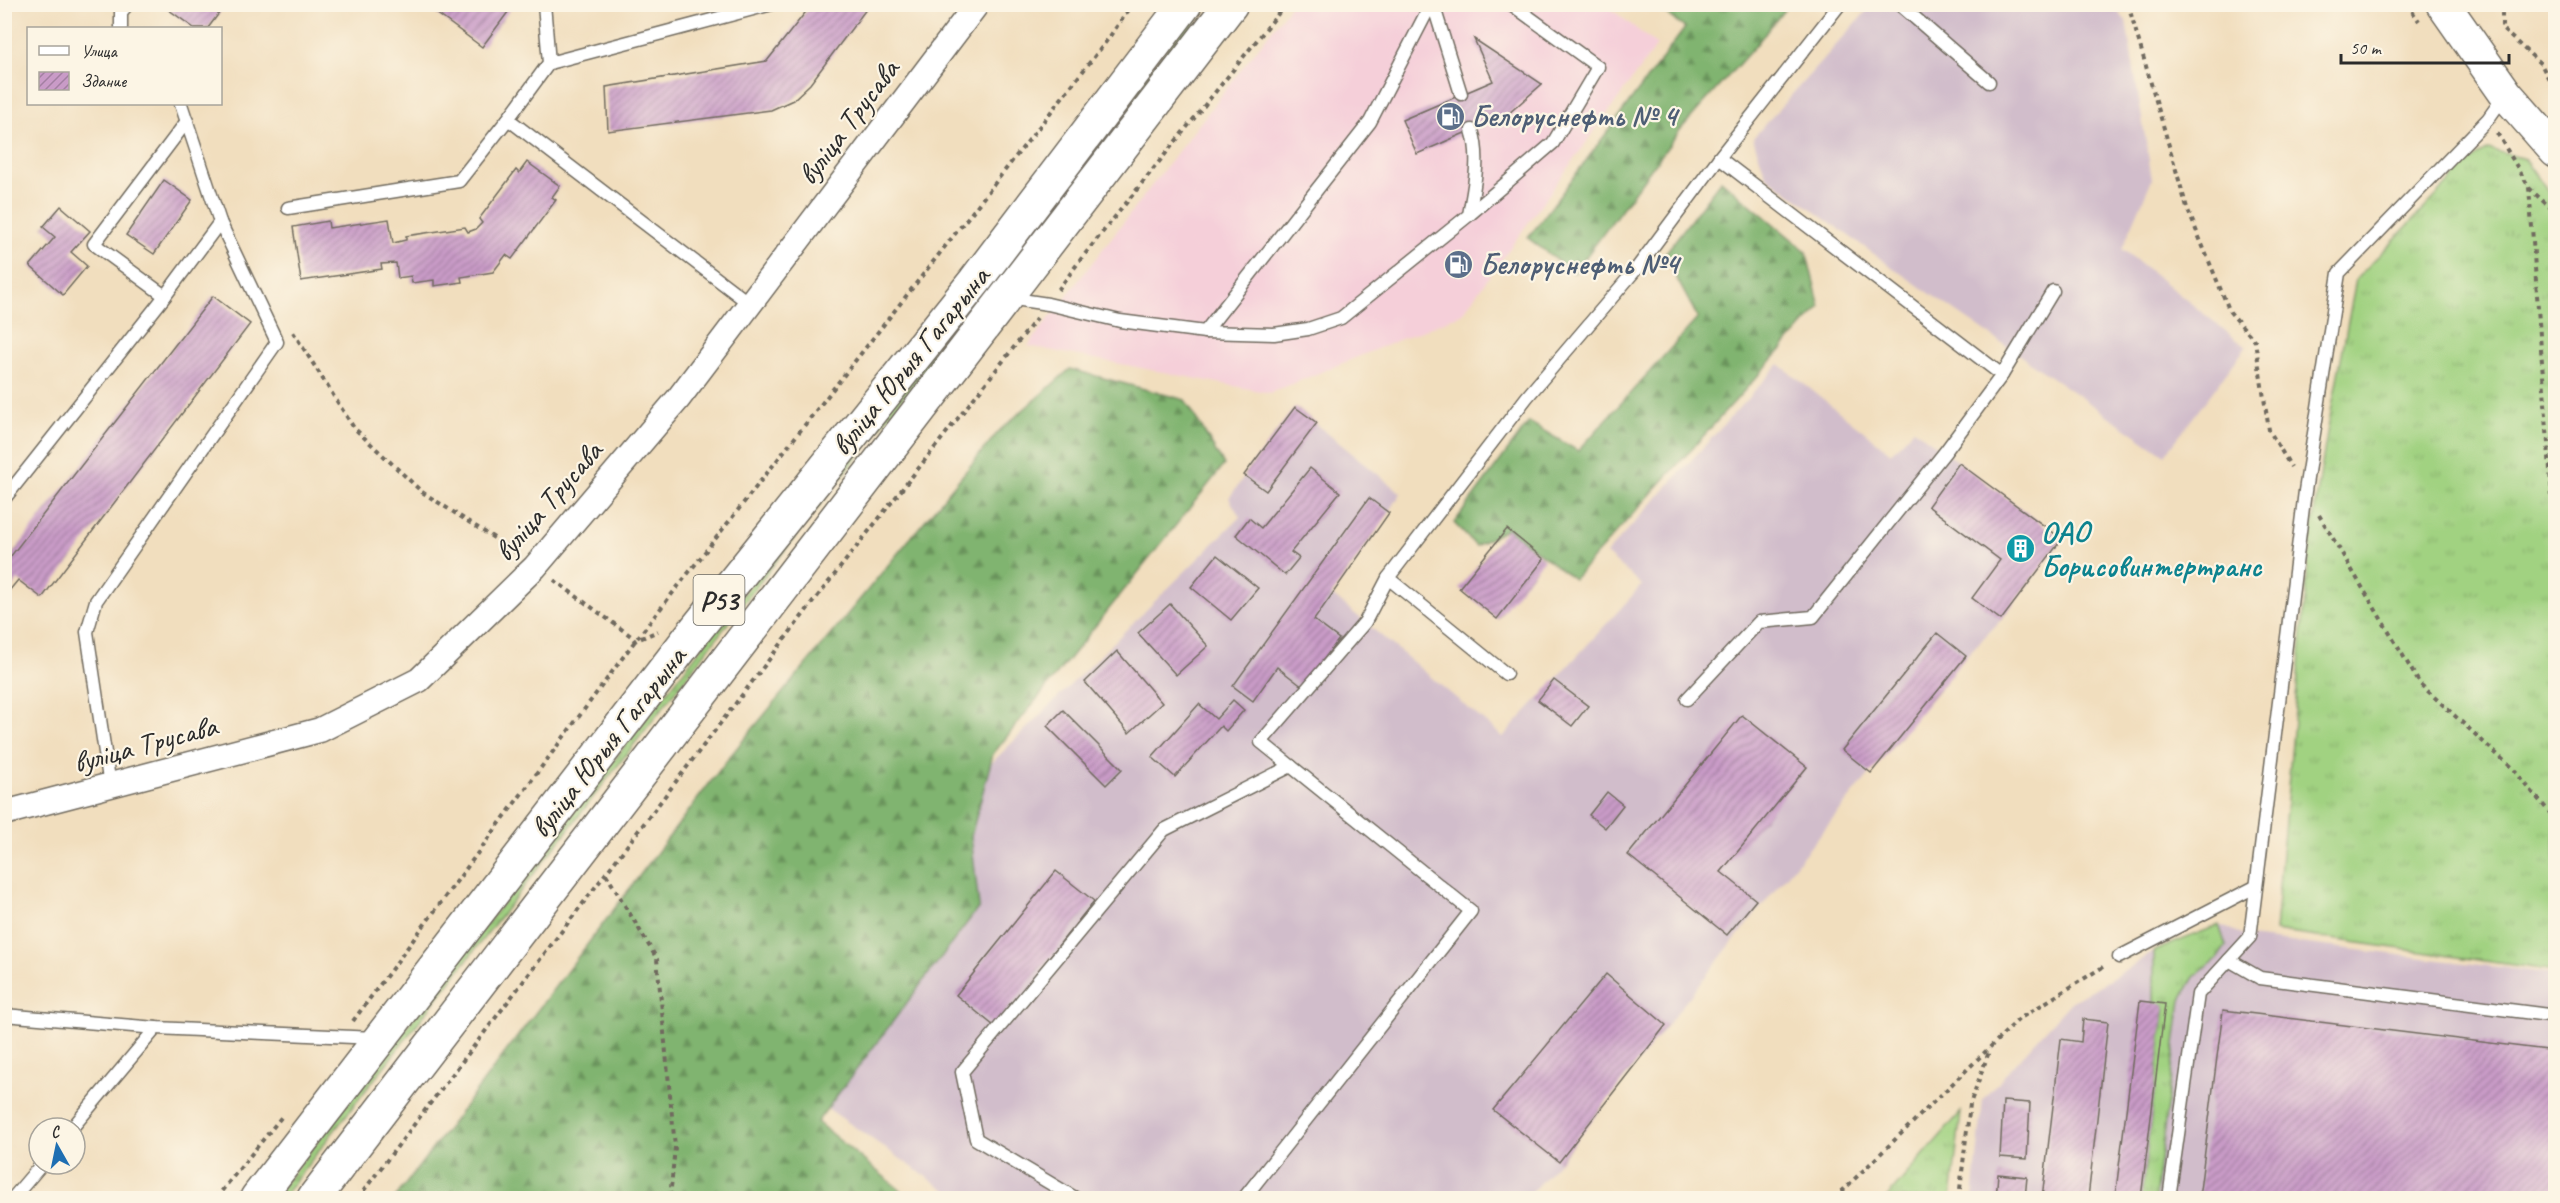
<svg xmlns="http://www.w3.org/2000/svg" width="2560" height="1203" viewBox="0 0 2560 1203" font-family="Caveat,sans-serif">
<defs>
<pattern id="grass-tufts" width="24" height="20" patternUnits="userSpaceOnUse" patternTransform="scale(1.5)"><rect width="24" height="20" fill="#a1d281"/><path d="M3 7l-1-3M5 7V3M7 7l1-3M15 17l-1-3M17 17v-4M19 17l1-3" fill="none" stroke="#8bb470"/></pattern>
<pattern id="forest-firs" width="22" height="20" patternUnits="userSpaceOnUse" patternTransform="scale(1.5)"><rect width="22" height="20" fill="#80b46f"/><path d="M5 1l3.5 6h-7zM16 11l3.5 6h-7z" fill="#69935b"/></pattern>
<pattern id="building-hatch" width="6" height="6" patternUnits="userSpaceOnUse" patternTransform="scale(1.5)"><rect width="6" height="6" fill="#c99bc7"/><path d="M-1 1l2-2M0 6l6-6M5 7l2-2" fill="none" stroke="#a37fa2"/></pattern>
</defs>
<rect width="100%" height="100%" fill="#fcf5e5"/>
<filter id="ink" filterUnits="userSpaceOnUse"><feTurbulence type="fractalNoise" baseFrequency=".0167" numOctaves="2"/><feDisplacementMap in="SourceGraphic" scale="12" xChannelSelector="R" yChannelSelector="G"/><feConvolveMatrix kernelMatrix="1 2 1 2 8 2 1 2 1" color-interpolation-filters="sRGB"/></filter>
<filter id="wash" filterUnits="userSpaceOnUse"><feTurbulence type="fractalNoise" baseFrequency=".008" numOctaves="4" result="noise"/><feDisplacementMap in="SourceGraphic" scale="24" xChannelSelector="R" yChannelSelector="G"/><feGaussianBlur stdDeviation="1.35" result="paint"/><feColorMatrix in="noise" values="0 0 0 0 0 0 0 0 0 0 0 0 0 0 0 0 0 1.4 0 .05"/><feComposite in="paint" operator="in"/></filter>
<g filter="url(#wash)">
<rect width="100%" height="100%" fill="#f1debe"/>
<!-- built -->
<polygon fill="#f5cfd9" points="1291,5 1606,5 1657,45 1462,314 1270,393 1028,346"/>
<!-- industrial -->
<g fill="#d1bdcb">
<polygon points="1872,5 2112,5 2126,21 2152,179 2122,249 2246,347 2165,455 1903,275 1766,176 1753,138"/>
<polygon points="1779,364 1891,453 1914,429 2062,539 2001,620 1966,656 1735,939 1559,1162 1526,1198 957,1198 719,1033 1240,517 1229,498 1295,407 1401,493 1389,513 1331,594 1503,737 1642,585 1606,554"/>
<polygon points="2219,925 2250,937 2555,974 2555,1198 1973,1198 1983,1099 2071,1002 2125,971 2154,951"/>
</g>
<!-- grass -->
<g fill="url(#grass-tufts)" stroke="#667e56" stroke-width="1.5">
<polygon points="1201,5 1208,5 282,1198 274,1198"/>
<polygon points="2488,149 2525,159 2555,202 2555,971 2275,931 2311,533 2327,433 2356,279 2469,162"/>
<polygon points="2219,925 2226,946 2217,959 2194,977 2181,999 2155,1198 2141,1198 2165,1005 2154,1003 2154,951"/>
<polygon points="1961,1112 1951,1198 1886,1198"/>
</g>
<!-- forest -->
<g fill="url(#forest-firs)" stroke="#56704d" stroke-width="1.5">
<polygon points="1654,5 1788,5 1755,46 1680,130 1574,273 1528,238 1685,28"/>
<polygon points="1721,180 1806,251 1820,307 1574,579 1507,529 1476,546 1454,523 1529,422 1578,451 1698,318 1664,255"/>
<polygon points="1070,369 1185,400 1224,465 993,754 971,836 979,907 817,1122 910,1198 395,1198 731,755 999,431"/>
</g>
<g id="blocks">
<!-- building -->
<g fill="url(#building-hatch)">
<polygon points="167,4 226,4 208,28 194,28 165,7"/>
<polygon points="424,4 507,4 511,8 482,47"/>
<polygon points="812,4 870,4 810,84 793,100 771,110 608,131 606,87 767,61"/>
<polygon points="1474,39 1542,84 1508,114 1417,154 1402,120 1493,81"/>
<polygon points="527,162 560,186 552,197 556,200 512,259 506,255 493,272 461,277 462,282 434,286 434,280 412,283 411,276 398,278 396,263 381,264 382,269 301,281 293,227 328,221 329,228 389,219 393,243 406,240 406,236 465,227 468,232 476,229 482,223 479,219 516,170 519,173"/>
<polygon points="164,180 192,200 154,254 126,235"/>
<polygon points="61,206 90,231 71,252 87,266 63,295 30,266 55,237 43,227"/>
<polygon points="213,296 250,324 42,598 18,580 4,597 4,559 7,561"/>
<polygon points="1295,407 1317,423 1266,491 1244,475"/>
<polygon points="1959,463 2062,539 2001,620 1972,598 2000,560 1928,506"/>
<polygon points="1310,468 1340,492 1291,552 1299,558 1285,575 1236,535 1249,518 1261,528"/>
<polygon points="1369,498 1389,513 1314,620 1339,639 1303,687 1277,667 1253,701 1233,686"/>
<polygon points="1507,529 1544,559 1497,619 1459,588"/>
<polygon points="1217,555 1258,588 1231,620 1191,587"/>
<polygon points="1170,604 1208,646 1176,675 1138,633"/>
<polygon points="1937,633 1966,656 1871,773 1842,750"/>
<polygon points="1117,651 1162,703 1129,733 1085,682"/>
<polygon points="1554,680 1588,706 1572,726 1538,700"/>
<polygon points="1233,700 1244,710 1226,731 1221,726 1175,777 1152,757 1199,704 1216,719"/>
<polygon points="1063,710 1122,769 1106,785 1047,726"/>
<polygon points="1742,715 1807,767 1721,872 1756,900 1727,935 1628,855"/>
<polygon points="1607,792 1623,805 1605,828 1589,815"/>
<polygon points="1056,871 1094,901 994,1026 956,995"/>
<polygon points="1606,974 1666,1025 1559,1162 1493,1110"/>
<polygon points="2140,1001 2165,1004 2141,1198 2115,1198"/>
<polygon points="2223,1010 2556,1051 2556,1198 2199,1198"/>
<polygon points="2083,1019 2108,1022 2088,1198 2042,1198 2061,1039 2081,1042"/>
<polygon points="2003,1101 2030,1103 2027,1159 2000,1157"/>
<polygon points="1998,1174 2027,1177 2025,1198 1996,1198"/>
</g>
</g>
</g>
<g filter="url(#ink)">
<use href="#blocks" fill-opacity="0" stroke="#706a5e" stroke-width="1.5"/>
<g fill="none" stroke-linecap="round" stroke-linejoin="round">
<defs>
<g id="lane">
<polyline points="1433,4 1461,94"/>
<polyline points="1899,4 1989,82"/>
<polyline points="121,28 121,12 128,4"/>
<polyline points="549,63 772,4"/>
<polyline points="508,119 750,304"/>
<polyline points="1719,158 2002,375 2053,291"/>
<polyline points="288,208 459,181 508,119 549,63 544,4"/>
<polyline points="1469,215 1553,143 1598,67 1511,4"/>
<polyline points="165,296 94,244 187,121"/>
<path d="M1008,298L1048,304L1120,321L1205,332L1274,334L1308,329L1341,318L1469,215C1474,186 1481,158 1472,130"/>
<polyline points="1205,332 1370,122 1431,4"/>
<polyline points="4,499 165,296 220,222"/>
<polyline points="1506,674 1388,578 1527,397 1637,268 1719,158 1840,4"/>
<polyline points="1687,699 1759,622 1813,617 1945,452 2002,375"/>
<polyline points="110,786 87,632 96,601 277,342 220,222 181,104"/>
<polyline points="2119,957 2255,887"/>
<polyline points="2229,960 2260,978 2556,1016"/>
<polyline points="4,1015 156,1028 375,1038"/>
<polyline points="72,1128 156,1028"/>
<polyline points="13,1198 42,1164"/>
<polyline points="1075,1198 976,1139 962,1072 1164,830 1291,766"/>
<polyline points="1244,1198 1471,911 1261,742 1365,622 1388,578"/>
<polyline points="2169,1198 2198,994 2250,937 2305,491 2339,273 2488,119 2505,95"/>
</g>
<polyline id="street" points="4,813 320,730 419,680 535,567 678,399 977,4"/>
<polyline id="secondary" points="2443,4 2506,94 2556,151"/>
<g id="primary">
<polyline points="257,1198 689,638 975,281 1185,4"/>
<polyline points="314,1198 1231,4"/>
</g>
</defs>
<!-- lane casing -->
<use href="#lane" stroke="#706a5e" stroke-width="15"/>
<!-- street casing -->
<use href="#street" stroke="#706a5e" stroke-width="27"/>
<!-- secondary casing -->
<use href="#secondary" stroke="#706a5e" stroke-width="36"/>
<!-- primary casing -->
<use href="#primary" stroke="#706a5e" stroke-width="36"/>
<!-- path -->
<g stroke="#706a5e" stroke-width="4" stroke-dasharray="4.5 4.5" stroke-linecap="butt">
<polyline points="2128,4 2187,208 2230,312 2255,341 2269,430 2291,467"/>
<polyline points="2407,4 2419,21"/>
<polyline points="2502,4 2502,29 2541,64 2556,93"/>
<polyline points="2497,133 2529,187 2556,551"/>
<polyline points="2529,188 2556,213"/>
<polyline points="1058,290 1081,259 1286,4"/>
<polyline points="293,332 354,428 422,492 519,554"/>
<polyline points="2319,515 2420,684 2512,768 2556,820"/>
<polyline points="554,580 631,636 635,641 658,631"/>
<polyline points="606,874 657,959 675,1147 670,1198"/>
<polyline points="353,1021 635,641 1105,43 1133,4"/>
<polyline points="216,1198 283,1115"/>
<polyline points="358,1198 813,602 1037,318"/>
<polyline points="1835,1198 2019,1019 2106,965"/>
<polyline points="1959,1198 1970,1104 1990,1049"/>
</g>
<!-- lane -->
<use href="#lane" stroke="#fff" stroke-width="12"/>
<!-- street -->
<use href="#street" stroke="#fff" stroke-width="24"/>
<!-- secondary -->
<use href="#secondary" stroke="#fff" stroke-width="33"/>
<!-- primary -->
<use href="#primary" stroke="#fff" stroke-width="33"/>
</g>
</g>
<!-- icons -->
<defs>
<symbol id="fuel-disc" viewBox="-11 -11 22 22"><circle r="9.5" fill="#5c6f8a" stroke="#fcf5e5"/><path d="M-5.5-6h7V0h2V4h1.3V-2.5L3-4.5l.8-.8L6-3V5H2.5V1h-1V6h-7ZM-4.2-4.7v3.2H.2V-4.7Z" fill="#fff"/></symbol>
<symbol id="building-disc" viewBox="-11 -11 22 22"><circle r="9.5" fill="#0f9aa8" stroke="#fcf5e5"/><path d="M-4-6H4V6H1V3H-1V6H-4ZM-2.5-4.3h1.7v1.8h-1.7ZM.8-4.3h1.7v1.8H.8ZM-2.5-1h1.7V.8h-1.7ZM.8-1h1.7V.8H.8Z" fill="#fff"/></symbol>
</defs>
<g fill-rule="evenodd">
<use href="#fuel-disc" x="1434" y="100" width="33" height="33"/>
<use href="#fuel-disc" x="1442" y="248" width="33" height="33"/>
<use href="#building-disc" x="2004" y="532" width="33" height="33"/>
</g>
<g text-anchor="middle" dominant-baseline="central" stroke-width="4.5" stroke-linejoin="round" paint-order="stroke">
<!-- shield labels -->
<rect fill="#fcf5e5" stroke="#6a6863" stroke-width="1.5" x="693.5" y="575" width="51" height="50" rx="4.5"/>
<g font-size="28" font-weight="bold" fill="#2b2b2b">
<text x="719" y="600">Р53</text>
</g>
<!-- service labels -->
<g font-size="30" font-weight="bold" fill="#4e5e75" stroke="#fcf5e5" text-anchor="start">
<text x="1471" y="116">Белоруснефть № 4</text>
<text x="1480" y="264">Белоруснефть №4</text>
</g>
<!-- street labels -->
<g font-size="30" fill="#2b2b2b" stroke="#fcf5e5">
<text transform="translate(848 122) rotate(-53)">вуліца Трусава</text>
<text transform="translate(910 361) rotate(-51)">вуліца Юрыя Гагарына</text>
<text transform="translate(548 501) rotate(-49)">вуліца Трусава</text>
<text transform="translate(608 742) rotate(-52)">вуліца Юрыя Гагарына</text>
<text transform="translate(145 744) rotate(-15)">вуліца Трусава</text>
</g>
<!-- culture labels -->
<g font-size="30" font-weight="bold" fill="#0d838f" stroke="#fcf5e5" text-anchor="start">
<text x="2041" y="532">ОАО<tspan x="2041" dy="34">Борисовинтертранс</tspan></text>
</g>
</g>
<!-- margin -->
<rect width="2560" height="1203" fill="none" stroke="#fcf5e5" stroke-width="24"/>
<!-- legend -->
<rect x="27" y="27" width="195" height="78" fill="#fcf5e5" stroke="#a8a49b" stroke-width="1.5"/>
<rect x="39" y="46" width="30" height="9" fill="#ffffff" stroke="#a8a49b" stroke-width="1.5"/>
<text x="81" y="57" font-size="18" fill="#2b2b2b">Улица</text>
<rect x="39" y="72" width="30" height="18" fill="url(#building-hatch)" stroke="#a8a49b" stroke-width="1.5"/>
<text x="81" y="87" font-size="18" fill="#2b2b2b">Здание</text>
<!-- north arrow -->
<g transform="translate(57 1146) rotate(351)"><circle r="28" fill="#fcf5e5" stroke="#a8a49b" stroke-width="1.5"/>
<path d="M0-4.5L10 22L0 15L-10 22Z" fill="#1f6fb2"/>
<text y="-9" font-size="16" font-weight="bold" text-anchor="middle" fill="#2b2b2b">С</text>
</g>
<!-- scale -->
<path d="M2341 54v9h168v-9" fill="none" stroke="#2b2b2b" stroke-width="3"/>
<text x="2350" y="54" font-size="18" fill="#2b2b2b" stroke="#fcf5e5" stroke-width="4.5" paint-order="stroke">50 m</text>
</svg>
